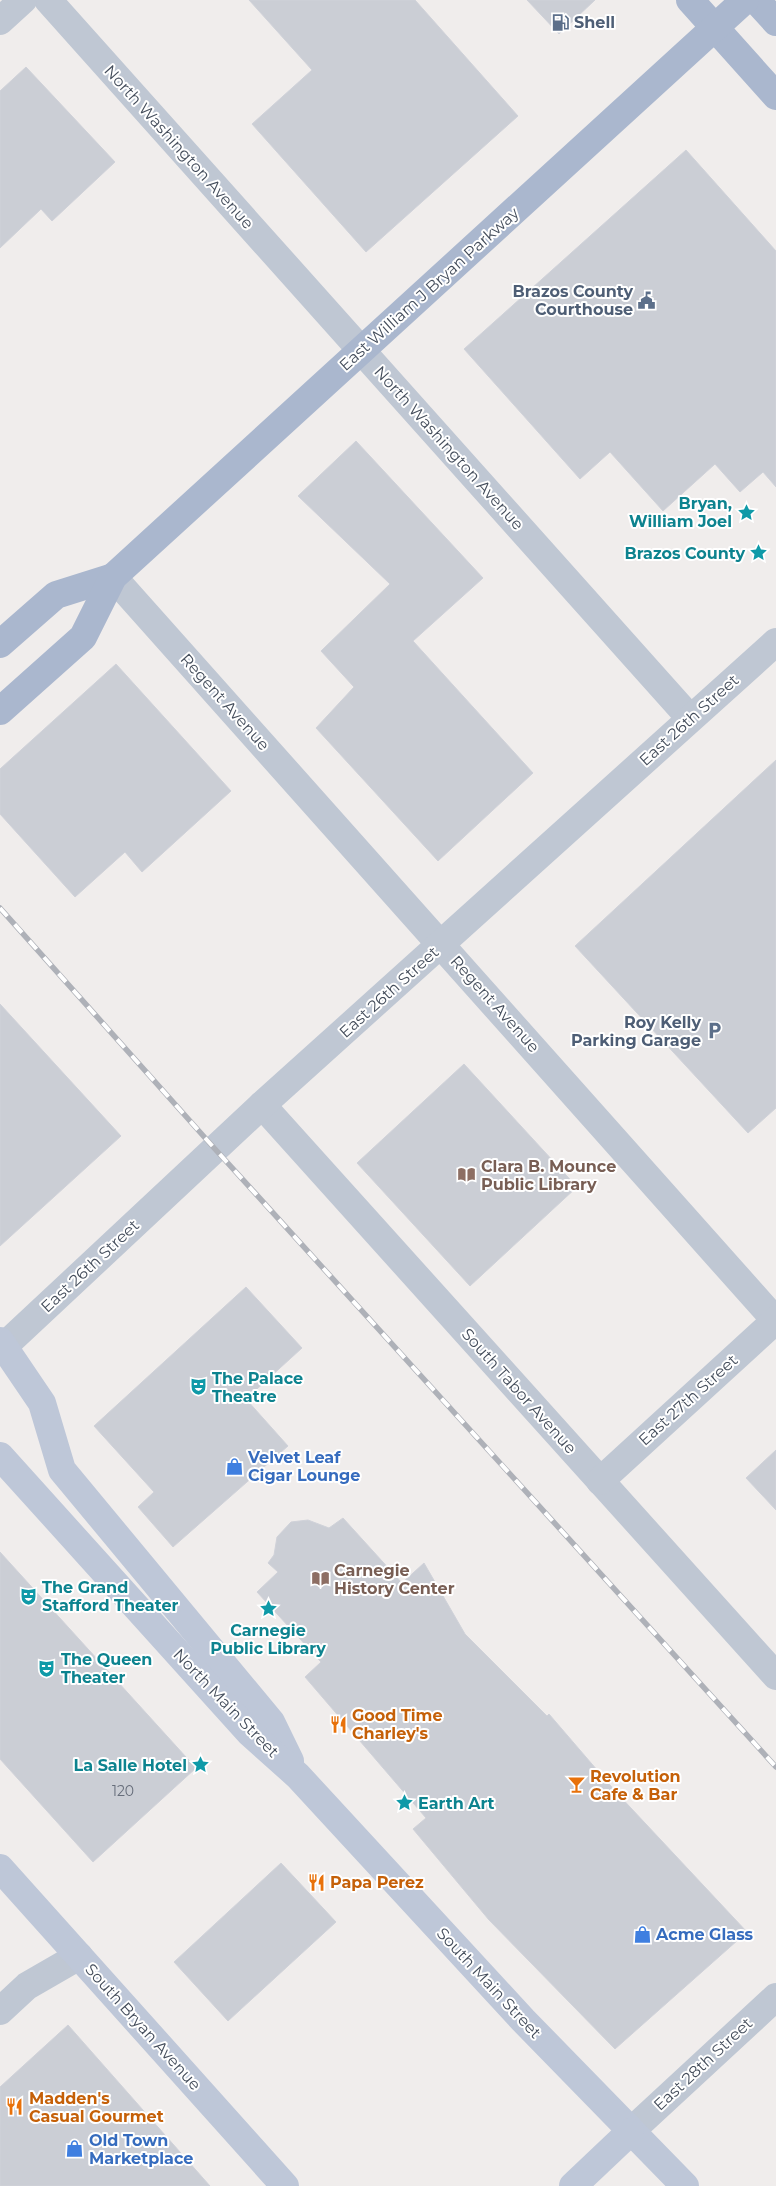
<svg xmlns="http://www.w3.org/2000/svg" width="776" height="2186" viewBox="0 0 776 2186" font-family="Montserrat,sans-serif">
<rect width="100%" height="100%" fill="#f0edec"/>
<!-- building -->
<g fill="#cbced5" stroke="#d0d2d9">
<polygon points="249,0 415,0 518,116 366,252 252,124 312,70"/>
<polygon points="527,0 595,0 559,34"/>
<polygon points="26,67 115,162 52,221 41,209 0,248 0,91"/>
<polygon points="686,150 776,251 776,487 763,472 740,492 715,464 663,511 610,452 580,479 464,349"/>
<polygon points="356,441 483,578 413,641 533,773 438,861 316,728 354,687 321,651 390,584 298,496"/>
<polygon points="116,664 231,791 142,872 125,852 75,897 0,814 0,769"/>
<polygon points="776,760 776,1108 748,1133 575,946"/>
<polygon points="0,1004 121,1136 0,1246"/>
<polygon points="464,1064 577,1187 470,1286 357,1163"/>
<polygon points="246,1287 302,1348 246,1399 288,1446 173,1547 138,1507 154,1492 94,1426"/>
<polygon points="776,1450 776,1510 746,1478"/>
<polygon points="343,1518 402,1583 424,1563 465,1634 547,1716 549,1714 616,1792 747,1932 615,2049 489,1920 413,1829 426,1818 305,1677 321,1662 257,1592 278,1572 268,1563 274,1555 277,1537 291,1522 308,1520 329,1528"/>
<polygon points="0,1552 196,1768 93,1862 0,1759"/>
<polygon points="281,1863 336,1922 228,2021 174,1962"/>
<polygon points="68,2025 210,2186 0,2186 0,2087"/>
</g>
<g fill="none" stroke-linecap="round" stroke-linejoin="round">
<!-- street -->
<g stroke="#bfc7d3" stroke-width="28">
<polyline points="48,0 690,718"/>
<polyline points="0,21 23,0"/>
<polyline points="113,577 776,1321"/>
<polyline points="262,1105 776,1676"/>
<polyline points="0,1350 262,1105 776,642"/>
<polyline points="600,1481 776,1320"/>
<polyline points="0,2011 27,1986 79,1956"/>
<polyline points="630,2132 776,1997"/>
</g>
<!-- secondary -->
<g stroke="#bec7d8" stroke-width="28">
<polyline points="0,1341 42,1403 62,1470 271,1722 290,1761"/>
<polyline points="0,1456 250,1733 298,1776 523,2020 685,2186"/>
<polyline points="0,1868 285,2186"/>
<polyline points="573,2186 630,2132"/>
</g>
<!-- primary -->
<g stroke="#aab7ce" stroke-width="28">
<polyline points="690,0 776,96"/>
<polyline points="756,0 776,22"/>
<polyline points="0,644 56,595 113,577"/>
<polyline points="0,711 83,637 113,577 745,0"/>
</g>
<defs>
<polyline id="rail" points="0,908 215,1149 776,1767"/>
</defs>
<!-- rail casing -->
<use href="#rail" stroke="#aeb1b8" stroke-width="5.5"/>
<!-- rail -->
<use href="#rail" stroke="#fff" stroke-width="4" stroke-dasharray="11" stroke-linecap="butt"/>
</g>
<!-- icons -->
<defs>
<symbol id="fuel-bare" viewBox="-9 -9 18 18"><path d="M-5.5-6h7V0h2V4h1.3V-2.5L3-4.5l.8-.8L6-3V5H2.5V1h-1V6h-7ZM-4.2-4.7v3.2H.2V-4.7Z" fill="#5c6f8a" stroke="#fff" stroke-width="2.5" paint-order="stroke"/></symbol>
<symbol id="civic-bare" viewBox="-9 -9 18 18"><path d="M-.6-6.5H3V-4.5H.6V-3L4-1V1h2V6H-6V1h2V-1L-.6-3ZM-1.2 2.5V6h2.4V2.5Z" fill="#5c6f8a" stroke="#fff" stroke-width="2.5" paint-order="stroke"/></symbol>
<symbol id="sight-bare" viewBox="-9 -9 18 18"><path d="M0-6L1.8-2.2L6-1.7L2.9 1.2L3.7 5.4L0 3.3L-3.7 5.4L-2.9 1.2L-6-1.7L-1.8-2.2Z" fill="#0f9aa8" stroke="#fff" stroke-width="2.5" paint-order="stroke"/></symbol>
<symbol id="parking-bare" viewBox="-9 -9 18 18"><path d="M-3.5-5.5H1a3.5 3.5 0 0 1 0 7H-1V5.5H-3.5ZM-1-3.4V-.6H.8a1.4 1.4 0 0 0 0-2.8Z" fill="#5c6f8a" stroke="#fff" stroke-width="2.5" paint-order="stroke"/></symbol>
<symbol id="library-bare" viewBox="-9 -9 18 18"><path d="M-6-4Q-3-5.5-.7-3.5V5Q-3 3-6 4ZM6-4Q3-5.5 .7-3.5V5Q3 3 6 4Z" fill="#8d6e63" stroke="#fff" stroke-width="2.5" paint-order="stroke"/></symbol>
<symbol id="theatre-bare" viewBox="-9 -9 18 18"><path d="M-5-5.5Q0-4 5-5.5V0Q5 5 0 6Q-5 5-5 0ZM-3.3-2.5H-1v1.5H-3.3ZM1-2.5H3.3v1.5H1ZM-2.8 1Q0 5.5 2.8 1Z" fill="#0f9aa8" stroke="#fff" stroke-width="2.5" paint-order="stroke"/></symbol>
<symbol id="shop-bare" viewBox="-9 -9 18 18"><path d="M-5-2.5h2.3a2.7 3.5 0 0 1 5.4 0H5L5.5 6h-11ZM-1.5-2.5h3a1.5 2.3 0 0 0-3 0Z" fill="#3f7fe0" stroke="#fff" stroke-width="2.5" paint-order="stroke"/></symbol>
<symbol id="restaurant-bare" viewBox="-9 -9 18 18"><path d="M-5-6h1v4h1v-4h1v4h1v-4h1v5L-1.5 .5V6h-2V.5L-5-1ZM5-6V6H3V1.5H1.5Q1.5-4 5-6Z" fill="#e8710a" stroke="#fff" stroke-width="2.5" paint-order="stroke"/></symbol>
<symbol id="bar-bare" viewBox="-9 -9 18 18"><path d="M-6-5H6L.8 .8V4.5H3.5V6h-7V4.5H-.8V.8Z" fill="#e8710a" stroke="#fff" stroke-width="2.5" paint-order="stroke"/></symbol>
</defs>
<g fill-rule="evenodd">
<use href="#fuel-bare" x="548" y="10" width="25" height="25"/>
<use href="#civic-bare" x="634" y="288" width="25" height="25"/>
<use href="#sight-bare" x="734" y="500" width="25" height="25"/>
<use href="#sight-bare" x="746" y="540" width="25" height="25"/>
<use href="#parking-bare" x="702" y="1018" width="25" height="25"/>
<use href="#library-bare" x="454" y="1162" width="25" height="25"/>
<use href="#theatre-bare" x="186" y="1374" width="25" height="25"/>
<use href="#shop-bare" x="222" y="1454" width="25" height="25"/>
<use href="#library-bare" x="308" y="1566" width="25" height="25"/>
<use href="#theatre-bare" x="16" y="1584" width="25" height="25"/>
<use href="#sight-bare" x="256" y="1596" width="25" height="25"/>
<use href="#theatre-bare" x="34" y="1656" width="25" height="25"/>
<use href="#restaurant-bare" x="326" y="1712" width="25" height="25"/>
<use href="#sight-bare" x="188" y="1752" width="25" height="25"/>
<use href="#bar-bare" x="564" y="1772" width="25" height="25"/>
<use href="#sight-bare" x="392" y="1790" width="25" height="25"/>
<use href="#restaurant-bare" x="304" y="1870" width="25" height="25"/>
<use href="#shop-bare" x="630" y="1922" width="25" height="25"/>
<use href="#restaurant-bare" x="2" y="2094" width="25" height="25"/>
<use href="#shop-bare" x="62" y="2136" width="25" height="25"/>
</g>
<g text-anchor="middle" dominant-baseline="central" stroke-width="4" stroke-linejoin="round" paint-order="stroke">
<!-- number labels -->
<g font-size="14" fill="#666d7a">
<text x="123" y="1791">120</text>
</g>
<!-- service labels -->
<g font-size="16" font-weight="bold" fill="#4e5e75" stroke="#fff" text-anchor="end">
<text x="574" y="22" text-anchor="start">Shell</text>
<text x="633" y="291">Brazos County<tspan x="633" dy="18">Courthouse</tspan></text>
<text x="701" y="1022">Roy Kelly<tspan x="701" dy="18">Parking Garage</tspan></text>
</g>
<!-- street labels -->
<g font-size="16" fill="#444d5b" stroke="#fff">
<text transform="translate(179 147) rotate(48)">North Washington Avenue</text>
<text transform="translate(429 289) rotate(-42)">East William J Bryan Parkway</text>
<text transform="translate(449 448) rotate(48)">North Washington Avenue</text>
<text transform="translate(225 702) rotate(48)">Regent Avenue</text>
<text transform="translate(689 720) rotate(-42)">East 26th Street</text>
<text transform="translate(389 992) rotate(-42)">East 26th Street</text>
<text transform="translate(495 1004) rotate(48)">Regent Avenue</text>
<text transform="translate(90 1266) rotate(-43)">East 26th Street</text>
<text transform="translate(519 1391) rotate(48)">South Tabor Avenue</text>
<text transform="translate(688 1400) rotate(-42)">East 27th Street</text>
<text transform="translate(226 1703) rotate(46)">North Main Street</text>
<text transform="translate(489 1983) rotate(47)">South Main Street</text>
<text transform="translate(143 2027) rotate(48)">South Bryan Avenue</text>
<text transform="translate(703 2064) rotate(-43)">East 28th Street</text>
</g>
<!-- culture labels -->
<g font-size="16" font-weight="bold" fill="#0d838f" stroke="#fff" text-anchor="start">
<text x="732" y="503" text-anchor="end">Bryan,<tspan x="732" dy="18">William Joel</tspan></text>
<text x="745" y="553" text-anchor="end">Brazos County</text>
<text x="212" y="1378">The Palace<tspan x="212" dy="18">Theatre</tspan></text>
<text x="42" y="1587">The Grand<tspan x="42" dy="18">Stafford Theater</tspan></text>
<text x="268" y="1630" text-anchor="middle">Carnegie<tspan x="268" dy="18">Public Library</tspan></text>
<text x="61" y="1659">The Queen<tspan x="61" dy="18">Theater</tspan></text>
<text x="187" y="1765" text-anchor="end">La Salle Hotel</text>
<text x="418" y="1803">Earth Art</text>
</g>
<!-- education labels -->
<g font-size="16" font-weight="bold" fill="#785e54" stroke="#fff" text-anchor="start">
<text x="481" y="1166">Clara B. Mounce<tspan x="481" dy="18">Public Library</tspan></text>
<text x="334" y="1570">Carnegie<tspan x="334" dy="18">History Center</tspan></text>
</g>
<!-- shop labels -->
<g font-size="16" font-weight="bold" fill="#366cbe" stroke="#fff" text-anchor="start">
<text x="248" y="1457">Velvet Leaf<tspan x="248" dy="18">Cigar Lounge</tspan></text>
<text x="656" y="1934">Acme Glass</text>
<text x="89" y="2140">Old Town<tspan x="89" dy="18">Marketplace</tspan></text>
</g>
<!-- food labels -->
<g font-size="16" font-weight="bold" fill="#c56008" stroke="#fff" text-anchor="start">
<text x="352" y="1715">Good Time<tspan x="352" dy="18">Charley's</tspan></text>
<text x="590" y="1776">Revolution<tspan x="590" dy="18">Cafe &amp; Bar</tspan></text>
<text x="330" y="1882">Papa Perez</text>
<text x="29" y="2098">Madden's<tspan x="29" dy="18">Casual Gourmet</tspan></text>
</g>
</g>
</svg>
